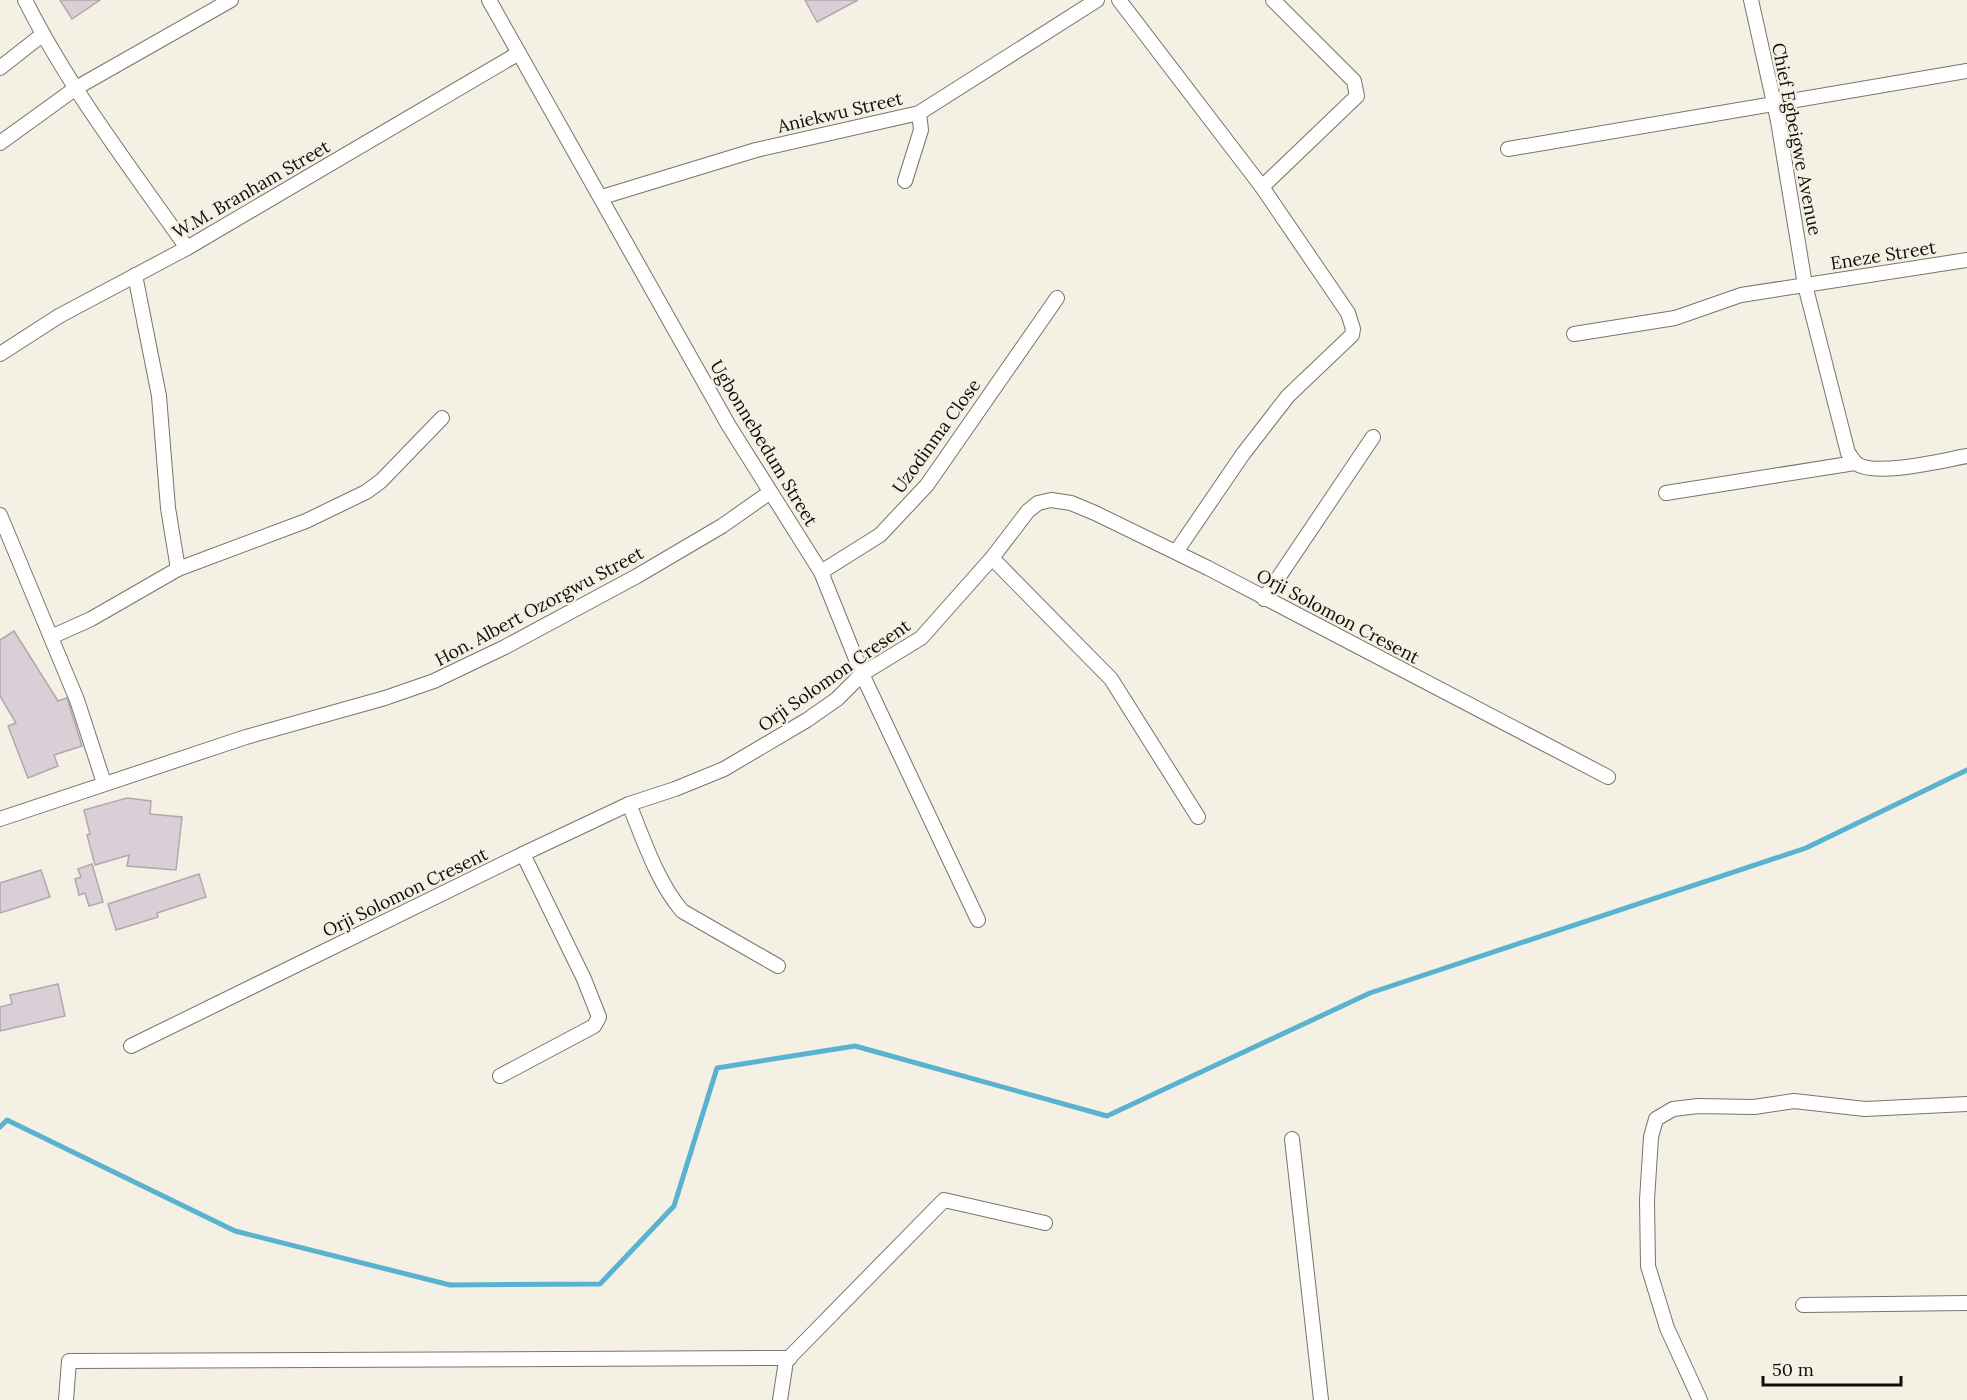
<svg xmlns="http://www.w3.org/2000/svg" width="1967" height="1400" viewBox="0 0 1967 1400" font-family="Lora,serif">
<rect width="100%" height="100%" fill="#f5f0e4"/>
<g fill="none" stroke-linecap="round" stroke-linejoin="round">
<!-- stream -->
<polyline stroke="#59b3d0" stroke-width="5" points="0,1127 7,1120 235,1231 450,1285 600,1284 674,1206 717,1068 855,1046 1107,1116 1370,993 1806,848 1967,770"/>
</g>
<!-- building -->
<g fill="#daced7" stroke="#b2a7af" stroke-width="1.5">
<polygon points="60,0 100,0 72,19"/>
<polygon points="805,0 858,0 817,22"/>
<polygon points="14,631 58,701 67,698 82,746 54,755 58,766 28,778 8,726 16,723 0,696 0,640"/>
<polygon points="127,798 151,801 150,814 182,817 176,870 127,866 129,855 95,865 87,835 90,834 84,810"/>
<polygon points="92,864 103,902 89,906 85,893 79,895 75,879 81,877 78,869"/>
<polygon points="41,870 50,897 0,913 0,883"/>
<polygon points="199,874 206,897 157,913 158,917 116,930 108,904"/>
<polygon points="58,984 65,1016 0,1031 0,1007 12,1004 10,995"/>
</g>
<g fill="none" stroke-linecap="round" stroke-linejoin="round">
<defs>
<g id="street">
<path d="M25,0C69,88 130,167 187,248"/>
<polyline points="489,0 729,426 821,572 862,674 978,920"/>
<polyline points="1119,0 1262,187 1348,313 1353,329 1352,335 1288,396 1243,454 1176,552"/>
<path d="M1751,0L1778,121L1805,285L1848,453C1851,456 1853,461 1857,464C1876,477 1944,460 1967,456"/>
<polyline points="0,68 42,35"/>
<polyline points="0,143 76,88 231,0"/>
<polyline points="1508,149 1967,71"/>
<polyline points="905,181 921,130 919,113"/>
<polyline points="1262,187 1357,96 1354,81 1273,0"/>
<polyline points="602,197 756,150 919,113 1097,0"/>
<polyline points="135,275 159,396 168,508 178,569 306,521 366,492 381,481 442,418"/>
<polyline points="1574,334 1675,318 1741,295 1967,260"/>
<polyline points="0,354 59,316 187,248 519,53"/>
<polyline points="1666,493 1855,463"/>
<polyline points="0,515 77,700 104,783"/>
<polyline points="992,558 1111,679 1198,817"/>
<polyline points="821,572 880,535 927,485 1057,298"/>
<polyline points="1264,599 1373,437"/>
<polyline points="51,637 91,619 178,569"/>
<path d="M629,804C644,841 657,881 682,911L778,966"/>
<polyline points="0,819 246,737 385,698 434,681 505,647 637,576 722,526 769,493"/>
<polyline points="131,1046 523,854 629,804 675,789 724,769 807,720 837,699 862,674 921,638 992,558 1028,511 1038,503 1051,500 1071,503 1095,513 1208,568 1608,777"/>
<polyline points="500,1076 594,1026 599,1017 584,979 523,854"/>
<polyline points="1292,1139 1321,1400"/>
<polyline points="1803,1305 1967,1303"/>
<polyline points="66,1400 69,1361 790,1358"/>
<polyline points="780,1400 786,1361 944,1200 1045,1223"/>
<polyline points="1700,1400 1667,1328 1648,1266 1647,1200 1651,1137 1656,1119 1673,1109 1698,1106 1754,1107 1794,1101 1865,1109 1967,1104"/>
</g>
</defs>
<!-- street casing -->
<use href="#street" stroke="#787469" stroke-width="16"/>
<!-- street -->
<use href="#street" stroke="#fff" stroke-width="14"/>
</g>
<g text-anchor="middle" dominant-baseline="central" stroke-width="5" stroke-linejoin="round" paint-order="stroke">
<!-- street labels -->
<g font-size="18" fill="#0f0e0a" stroke="#f5f0e4">
<text transform="translate(840 112) rotate(-13)">Aniekwu Street</text>
<text transform="translate(1797 139) rotate(79)">Chief Egbeigwe Avenue</text>
<text transform="translate(251 189) rotate(-30)">W.M. Branham Street</text>
<text transform="translate(1883 255) rotate(-9)">Eneze Street</text>
<text transform="translate(936 436) rotate(-54)">Uzodinma Close</text>
<text transform="translate(764 443) rotate(59)">Ugbonnebedum Street</text>
<text transform="translate(539 606) rotate(-28)">Hon. Albert Ozorgwu Street</text>
<text transform="translate(1338 616) rotate(28)">Orji Solomon Cresent</text>
<text transform="translate(834 675) rotate(-35)">Orji Solomon Cresent</text>
<text transform="translate(405 892) rotate(-26)">Orji Solomon Cresent</text>
</g>
</g>
<!-- scale -->
<path d="M1763 1376v9h138v-9" fill="none" stroke="#0f0e0a" stroke-width="3"/>
<text x="1772" y="1376" font-size="18" fill="#0f0e0a" stroke="#f5f0e4" stroke-width="4.5" paint-order="stroke">50 m</text>
</svg>
